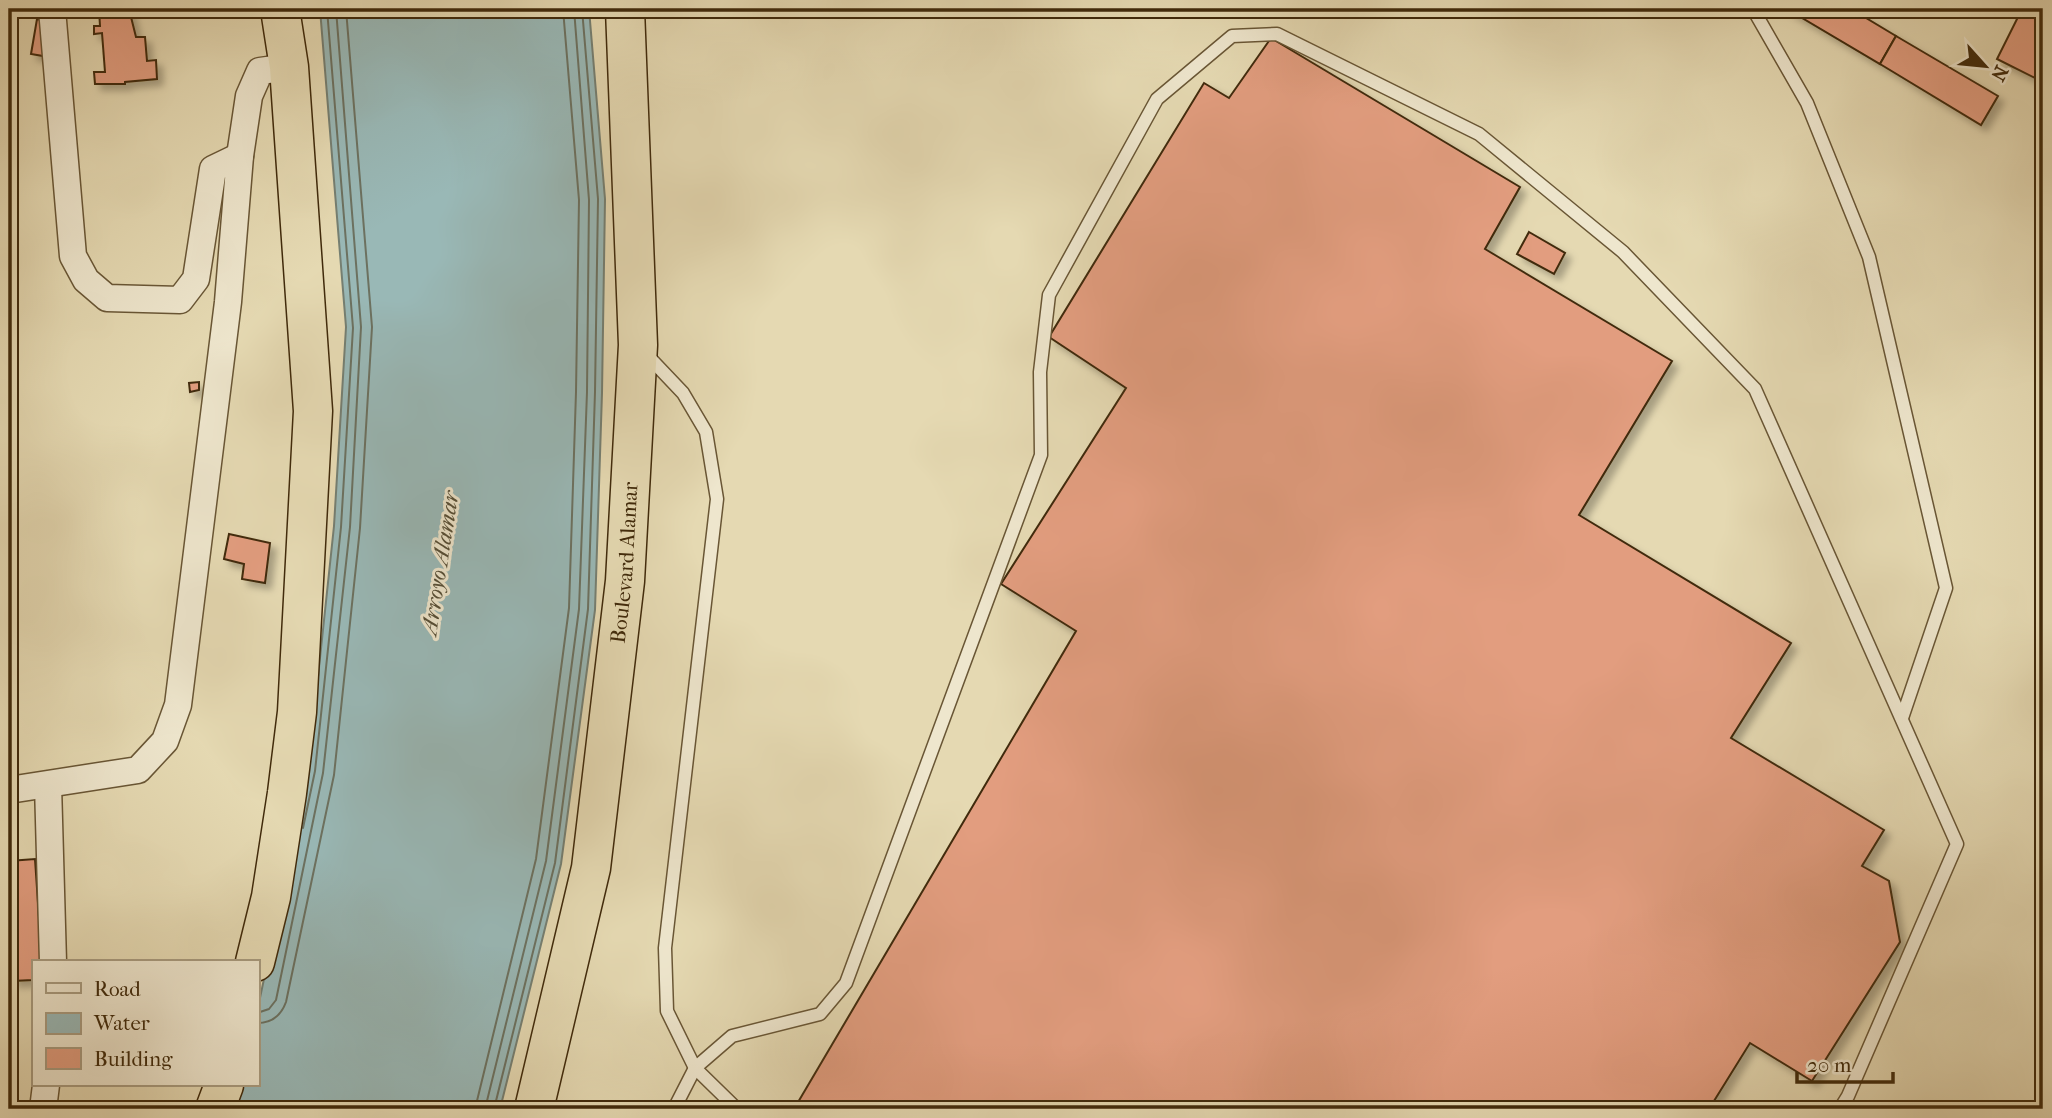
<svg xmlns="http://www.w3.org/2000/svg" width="2052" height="1118" viewBox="0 0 2052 1118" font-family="'IM FELL French Canon',serif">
<defs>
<filter id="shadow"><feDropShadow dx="6" dy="6" stdDeviation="3.5" flood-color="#0004"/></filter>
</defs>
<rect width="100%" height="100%" fill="#e5d9b2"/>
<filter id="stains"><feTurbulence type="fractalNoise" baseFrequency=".00286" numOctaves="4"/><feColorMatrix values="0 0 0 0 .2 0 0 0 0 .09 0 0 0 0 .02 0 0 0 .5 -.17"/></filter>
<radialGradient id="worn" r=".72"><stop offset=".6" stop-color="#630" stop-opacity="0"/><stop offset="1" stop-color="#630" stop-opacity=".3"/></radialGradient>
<!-- water -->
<polygon fill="#99b8b6" stroke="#757f72" stroke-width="2" points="320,9 589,9 605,199 602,393 595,610 561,864 500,1109 224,1109 232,1085 257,1085 257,1012 308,771 334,526 346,327"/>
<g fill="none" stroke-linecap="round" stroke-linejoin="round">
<!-- shore -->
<g stroke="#6c7160" stroke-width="2">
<polyline points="303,828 315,771 341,527 353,328 327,9"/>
<polyline points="257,1013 269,1009 276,1000 323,773 350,527 361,327 336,9"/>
<path d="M257,1023C272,1023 281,1016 286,1002L334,775L360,528L372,327L346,9"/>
<polyline points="475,1109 536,859 569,608 576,392 579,200 563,9"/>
<polyline points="485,1109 546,861 579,609 587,392 589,200 574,9"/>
<polyline points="494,1109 555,863 588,609 595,392 598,199 582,9"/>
</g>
</g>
<!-- building -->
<g fill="#e29d7f" stroke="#402a0b" stroke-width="2" filter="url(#shadow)">
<polygon points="99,9 129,9 136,37 145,37 147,61 156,60 157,79 125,82 125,84 95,84 94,72 105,72 102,33 94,34 94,26 100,26"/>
<polygon points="1787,9 1851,9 1896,36 1880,64"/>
<polygon points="2022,9 2043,9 2043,82 1997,59"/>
<polygon points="37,19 49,22 43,56 31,54"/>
<polygon points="1896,36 1998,96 1981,125 1880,64"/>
<polygon points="1271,38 1520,187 1485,249 1672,361 1579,515 1791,643 1731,738 1884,830 1862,866 1889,881 1900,942 1812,1081 1750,1043 1709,1109 794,1109 1076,631 1001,584 1126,388 1049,337 1204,83 1229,98"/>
<polygon points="1529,232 1565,253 1554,274 1517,254"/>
<polygon points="199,382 199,390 190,392 189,383"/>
<polygon points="229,534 270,543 265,583 242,579 244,564 224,559"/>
<polygon points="35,859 42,962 33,962 33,980 12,981 9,927 9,861"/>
</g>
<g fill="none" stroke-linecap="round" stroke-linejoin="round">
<defs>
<g id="service">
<polyline points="1753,9 1807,103 1869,257 1946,588 1902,718"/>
<polyline points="645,353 683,393 706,432 717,499 665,948 667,1011 695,1068 737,1109"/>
<polyline points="674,1109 695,1068 732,1036 820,1014 846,983 1041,455 1040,372 1049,295 1157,99 1232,36 1277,34 1479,134 1623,252 1755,389 1957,844 1848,1096 1840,1109"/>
</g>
<g id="minor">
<polyline points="52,9 73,256 86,280 107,298 180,300 196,279 213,169 240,156"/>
<polyline points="48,785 53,962"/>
<polyline points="9,790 138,770 165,741 178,705 228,302 240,156 249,96 260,71 289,67"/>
<polyline points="43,1109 46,1085"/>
</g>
<g id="trunk">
<polyline points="255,962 271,897 287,793 297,712 313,411 289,67 280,9"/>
<polyline points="215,1109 224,1085"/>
<path id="s1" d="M534,1109L591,868L625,581L638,345L625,9"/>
</g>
</defs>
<!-- service casing -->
<use href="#service" stroke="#695635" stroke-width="15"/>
<!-- minor casing -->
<use href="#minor" stroke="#695635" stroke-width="29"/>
<!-- trunk casing -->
<use href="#trunk" stroke="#402a0b" stroke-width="41"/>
<!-- service -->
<use href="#service" stroke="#eee6cd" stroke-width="12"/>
<!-- minor -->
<use href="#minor" stroke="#eee6cd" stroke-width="26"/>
<!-- trunk -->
<use href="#trunk" stroke="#e5d9b2" stroke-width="38"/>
</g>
<g text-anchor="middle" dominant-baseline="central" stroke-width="6" stroke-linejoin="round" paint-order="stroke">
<!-- street labels -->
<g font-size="21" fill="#402a0b" stroke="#eee6cd">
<text stroke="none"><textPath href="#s1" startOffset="555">Boulevard Alamar</textPath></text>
</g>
<!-- water labels -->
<g font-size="23" font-style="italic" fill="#564e36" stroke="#eee6cd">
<text transform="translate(440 563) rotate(-81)">Arroyo Alamar</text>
</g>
</g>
<!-- margin -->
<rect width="2052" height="1118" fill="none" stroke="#e5d9b2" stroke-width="35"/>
<rect x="10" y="10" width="2031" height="1097" fill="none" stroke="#402a0b" stroke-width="3.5"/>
<rect x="18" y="18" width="2017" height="1083" fill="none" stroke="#402a0b" stroke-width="2"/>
<!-- legend -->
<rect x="32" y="960" width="228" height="126" fill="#eee6cd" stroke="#a89b7f" stroke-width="2"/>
<rect x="46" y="983" width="35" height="10" fill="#eee6cd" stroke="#a89b7f" stroke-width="2"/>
<text x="94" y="996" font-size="21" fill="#402a0b">Road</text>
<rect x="46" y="1013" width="35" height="21" fill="#99b8b6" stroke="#a89b7f" stroke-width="2"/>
<text x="94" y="1030" font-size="21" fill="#402a0b">Water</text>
<rect x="46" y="1048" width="35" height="21" fill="#e29d7f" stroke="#a89b7f" stroke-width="2"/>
<text x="94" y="1066" font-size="21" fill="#402a0b">Building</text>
<!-- north arrow -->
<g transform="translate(1985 66) rotate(117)" stroke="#eee6cd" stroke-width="5" paint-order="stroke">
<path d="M0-5L12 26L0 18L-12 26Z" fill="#402a0b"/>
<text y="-10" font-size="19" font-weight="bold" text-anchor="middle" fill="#402a0b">N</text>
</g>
<!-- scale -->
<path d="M1797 1072v10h96v-10" fill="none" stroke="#402a0b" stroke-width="3.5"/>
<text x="1807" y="1072" font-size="21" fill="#402a0b" stroke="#eee6cd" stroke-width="5" paint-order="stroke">20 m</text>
<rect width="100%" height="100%" filter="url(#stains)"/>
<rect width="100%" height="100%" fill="url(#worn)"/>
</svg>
